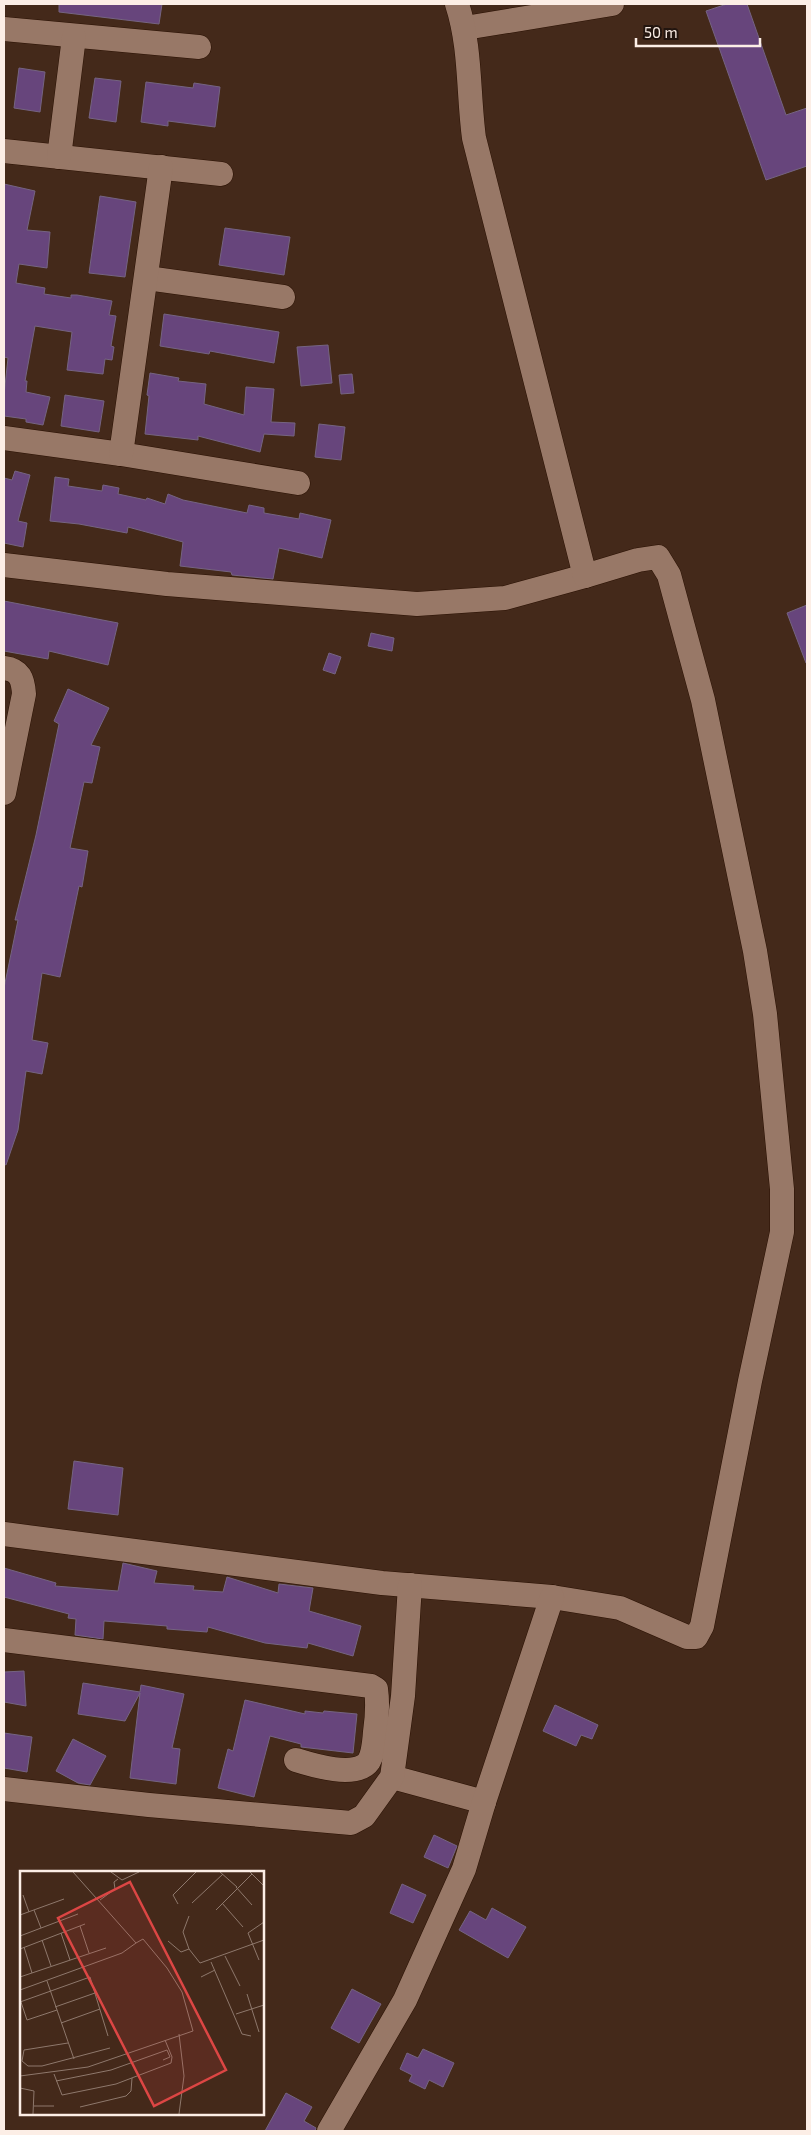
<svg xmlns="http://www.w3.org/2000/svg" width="811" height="2135" viewBox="0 0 811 2135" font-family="'Exo 2',sans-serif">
<rect width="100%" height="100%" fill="#44291a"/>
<!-- building -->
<g fill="#67457c" stroke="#756481">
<polygon points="59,4 162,4 159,24 59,12"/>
<polygon points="727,4 747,4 786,115 807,108 807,166 766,180 706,11"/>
<polygon points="19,68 45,72 40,112 14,108"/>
<polygon points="95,78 121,81 116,122 89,118"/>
<polygon points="146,82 193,88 194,83 220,87 215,127 168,121 168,126 141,122"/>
<polygon points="4,184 35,191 27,230 50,232 47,268 19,264 16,283 45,288 44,294 71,298 71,295 77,295 112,301 109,315 116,316 111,346 114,347 112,360 105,359 103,374 67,370 72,332 35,326 25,381 27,381 26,392 50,397 43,425 26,422 26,419 4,416 4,395 8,358 4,357"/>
<polygon points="100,196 136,202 125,277 89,273"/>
<polygon points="225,228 290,237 284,275 219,265"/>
<polygon points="164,314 279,332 274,363 210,351 209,354 160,346"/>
<polygon points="328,345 332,383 301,386 297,347"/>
<polygon points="150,373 179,378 178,381 206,384 204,404 244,415 246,387 274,389 271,422 295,423 294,436 264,434 260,452 198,436 198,440 145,434 149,396 147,395"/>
<polygon points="352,374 354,393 341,394 339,375"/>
<polygon points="65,395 104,401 99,432 61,426"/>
<polygon points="319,424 345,427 341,460 315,457"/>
<polygon points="15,471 30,475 18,521 27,523 23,547 4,543 4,478 12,480"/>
<polygon points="55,477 69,479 68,486 102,491 103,485 119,488 118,494 146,500 147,498 165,504 168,494 183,500 247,513 249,505 264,508 264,513 299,519 300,513 331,520 322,558 279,548 273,579 232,575 231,572 180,566 183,542 128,527 127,533 79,524 50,521"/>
<polygon points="4,601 118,623 108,665 49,651 48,659 4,651"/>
<polygon points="807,605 807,663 806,663 787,613"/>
<polygon points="371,633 394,638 392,651 368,646"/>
<polygon points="329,653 341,657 335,674 323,670"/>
<polygon points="68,689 109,708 91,745 100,747 92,783 84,782 70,848 88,851 82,887 79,886 60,977 42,973 32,1040 48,1043 42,1074 26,1071 18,1130 6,1165 4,1164 4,988 18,920 15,920 36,835 59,724 54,721"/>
<polygon points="74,1461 123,1468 118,1515 68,1509"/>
<polygon points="123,1563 157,1571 154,1583 194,1586 193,1590 223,1592 227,1577 278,1593 279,1584 313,1588 309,1611 361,1626 353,1656 308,1643 307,1648 265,1643 208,1627 207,1632 167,1629 167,1626 104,1621 103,1639 75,1635 76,1619 68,1618 69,1614 4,1597 4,1568 56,1583 55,1586 118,1591"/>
<polygon points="24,1671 26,1706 4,1702 4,1672"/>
<polygon points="83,1683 140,1692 141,1685 184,1694 172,1748 180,1749 176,1784 130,1778 140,1693 125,1721 78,1714"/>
<polygon points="245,1700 305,1714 305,1711 323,1713 324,1711 357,1714 353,1753 301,1747 301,1744 270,1736 254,1797 218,1788 228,1749 233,1751"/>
<polygon points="555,1705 598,1725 592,1739 581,1735 576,1746 543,1731"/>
<polygon points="4,1733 32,1737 27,1772 4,1768"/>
<polygon points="73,1739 106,1756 90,1785 78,1783 56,1771"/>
<polygon points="434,1835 457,1846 448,1868 424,1857"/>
<polygon points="402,1884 426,1895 413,1923 390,1913"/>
<polygon points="492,1908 526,1927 508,1958 459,1930 470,1911 486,1920"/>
<polygon points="352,1989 381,2004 359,2043 331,2028"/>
<polygon points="423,2049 454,2063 443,2087 429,2080 425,2089 409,2081 412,2075 400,2069 407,2053 418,2058"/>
<polygon points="286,2093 312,2107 304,2121 316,2128 315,2131 265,2131"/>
</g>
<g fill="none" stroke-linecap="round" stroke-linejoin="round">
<defs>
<g id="minor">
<polyline points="465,28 612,4"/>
<polyline points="4,29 199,47"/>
<polyline points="4,151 221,174"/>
<polyline points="59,157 74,37"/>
<polyline points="147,278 283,297"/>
<polyline points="4,438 121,454 298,483"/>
<polyline points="121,454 161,167"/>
<polyline points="4,565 167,584 417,604 505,598 585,576"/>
<path d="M4,668C20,670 23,679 24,694L4,793"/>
<path d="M4,1534L382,1583L552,1597L620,1608L687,1637H696L702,1626L750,1381L782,1232V1189L765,1014L755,951L703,700L669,575L658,557L638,560L585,576L474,138C468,93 471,47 457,4"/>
<path d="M4,1640L371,1686L376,1689C378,1703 377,1718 375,1732C374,1742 374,1752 369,1761C357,1779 312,1765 296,1760"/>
<polyline points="392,1777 484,1802"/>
<polyline points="4,1789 149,1805 351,1823 364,1816 392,1777 403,1696 410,1585"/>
<polyline points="329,2131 405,2000 464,1869 484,1802 552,1597"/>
</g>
</defs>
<!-- minor casing -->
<use href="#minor" stroke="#2a1103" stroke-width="25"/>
<!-- minor -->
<use href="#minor" stroke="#987867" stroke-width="24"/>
</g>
<!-- overview -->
<g transform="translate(20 1871)">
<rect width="244" height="244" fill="#44291a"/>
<path fill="none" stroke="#8e786c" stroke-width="1" d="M91,1L102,9L119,1M200,1L217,16M230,1L244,15M216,16L232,34M3,24L9,41M80,29L95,18L94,11L98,8M172,32L203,3M202,32L223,56M158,33L153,24L176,1M14,39L21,57M196,39L232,3M0,44L44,28M169,45L163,61L169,78L180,92L244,69M60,55L69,82M41,62L50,89M0,65L58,43M22,69L31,95M148,70L161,81L169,78M4,76L12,102M0,78L65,53M205,85L220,115M239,89L228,62L244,51M191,91L222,163L231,165M0,106L86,77M181,106L195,99M27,110L54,188M0,119L102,82L116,72M227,123L239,161M0,131L70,106L88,165M1,131L7,149L37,139M35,136L75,122M216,143L244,134M41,152L80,138M159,163L164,205L159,243M48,172L4,179L2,190L8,195H22L90,177M34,203L42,224L96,213L151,192L152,186L145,169M0,205L68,196L173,160L162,121L147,97L123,68L116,72L53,1M36,210L91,199L147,179L150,186L143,189M0,217L14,220L13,243M14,235H34M60,236L106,225L111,220L112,207"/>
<path fill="#dc4644" fill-opacity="0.15" stroke="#dc4644" stroke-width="2.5" d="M110,11L206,199L134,235L38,47Z"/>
<rect width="244" height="244" fill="none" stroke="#fceee6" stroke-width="2.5"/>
</g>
<!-- border -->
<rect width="811" height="2135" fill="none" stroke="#fceee6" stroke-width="10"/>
<!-- scale -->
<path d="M636 38v8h124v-8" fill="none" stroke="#fceee6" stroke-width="2.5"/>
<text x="644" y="38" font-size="15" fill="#fceee6" stroke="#22150f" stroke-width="4" paint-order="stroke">50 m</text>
</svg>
